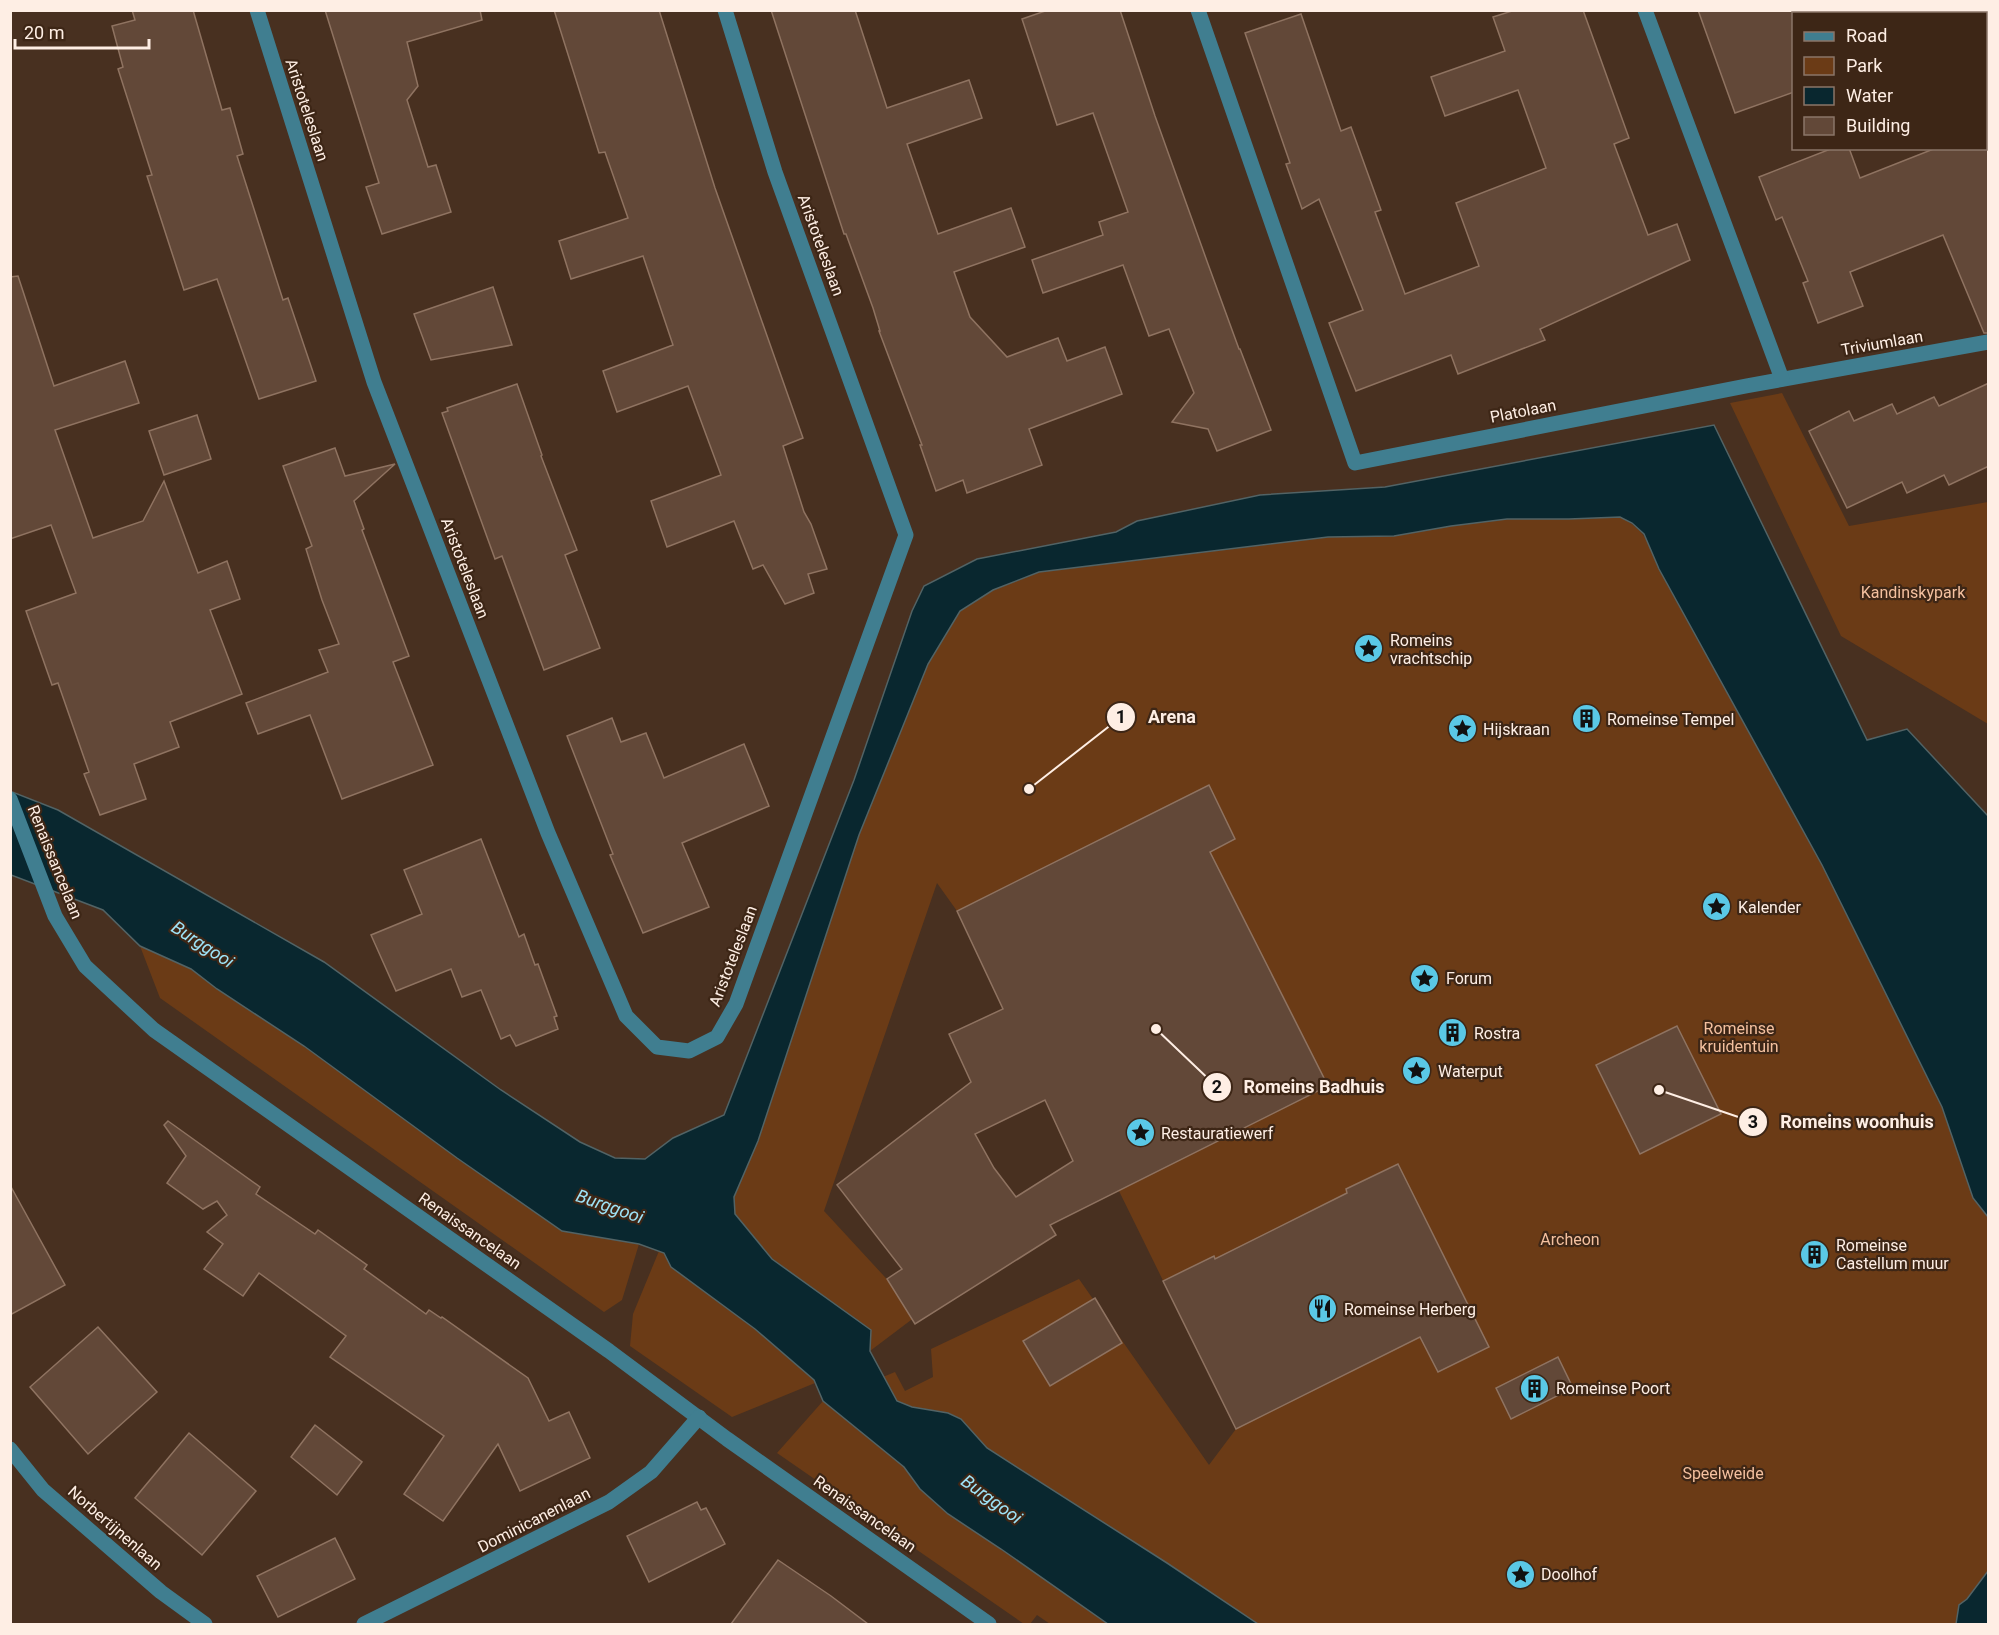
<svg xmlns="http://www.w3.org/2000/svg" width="1999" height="1635" viewBox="0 0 1999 1635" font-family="Roboto,sans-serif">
<rect width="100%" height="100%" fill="#483020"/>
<!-- green -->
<g fill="#6b3b16">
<polygon points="1782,393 1849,526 1988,502 1988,724 1841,636 1730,403"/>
<path d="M1620,517C1647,531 1648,543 1659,569L1822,865L1942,1107L1957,1152L1988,1214V1624H1195L987,1448L961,1419L948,1413L912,1407L897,1401L883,1377L895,1372L905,1391L933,1377L931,1349L1079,1279L1209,1465L1236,1429L1119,1191L1093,1203L957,911L937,883L824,1211L919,1314L870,1351L871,1330L772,1259L735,1214L734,1197L758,1141L859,835L928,664L960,611L993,590L1039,572L1328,537L1394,536L1451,526L1507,519H1569Z"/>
<polygon points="140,946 191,969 217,989 304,1046 457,1158 562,1231 639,1244 622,1300 604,1312 160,998"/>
<polygon points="659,1251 664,1253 671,1267 755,1329 814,1380 815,1383 732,1417 630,1346 633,1314"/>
<polygon points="823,1401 904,1467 920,1489 948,1514 1001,1549 1108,1624 1050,1624 1037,1615 1030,1624 1024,1624 777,1453"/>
</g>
<!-- water -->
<g fill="#09272f" stroke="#526365" stroke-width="1.5">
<polygon points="1714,425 1867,740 1907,729 1988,816 1988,1217 1973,1198 1942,1107 1822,865 1659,569 1644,534 1632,523 1620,517 1569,519 1507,519 1451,526 1394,536 1328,537 1039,572 993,590 960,611 928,664 859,835 758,1141 734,1197 735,1214 772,1259 871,1330 870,1351 897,1401 912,1407 948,1413 961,1419 987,1448 1167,1563 1258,1624 1108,1624 1001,1549 948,1514 920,1489 904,1467 823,1401 814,1380 755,1329 671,1267 664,1253 639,1244 562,1231 457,1158 304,1046 217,989 191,969 140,946 103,910 11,875 10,791 58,810 324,962 501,1090 580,1142 615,1158 645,1159 673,1138 724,1115 854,780 912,611 924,586 977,559 1116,532 1137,521 1260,495 1385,487"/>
<polygon points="1988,1571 1988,1624 1956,1624 1959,1605 1967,1599"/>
</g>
<!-- building -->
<g fill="#624838" stroke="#8f7361" stroke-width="1.5" fill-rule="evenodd">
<polygon points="132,10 193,10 222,110 230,108 243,154 237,156 283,300 288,298 316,381 259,399 217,279 184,290 147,176 152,175 118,69 123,67 112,26 135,20"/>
<polygon points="325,10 480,10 482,20 407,42 418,86 407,100 428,167 436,165 451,212 382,234 366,187 379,183"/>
<polygon points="554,10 659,10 715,188 803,438 783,446 804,512 811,524 827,569 808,574 814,593 785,604 763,565 753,569 734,521 667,547 651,501 721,475 688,386 617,412 603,371 673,345 643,256 571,279 559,241 628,218 605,152 599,153"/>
<polygon points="771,10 855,10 887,108 969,80 982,118 907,144 938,234 1011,208 1025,247 954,272 970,317 1007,357 1058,338 1067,361 1105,347 1122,394 1029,429 1042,465 967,493 963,480 936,491 920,445 922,445 879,331 880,331 873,308 846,234 844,234"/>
<polygon points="1048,10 1120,10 1155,116 1208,264 1239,349 1240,349 1271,430 1217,451 1208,429 1172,422 1194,393 1169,329 1149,336 1123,265 1043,293 1032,260 1103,235 1099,222 1128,212 1093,113 1057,125 1022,19"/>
<polygon points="1515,10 1583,10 1629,138 1614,144 1648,235 1677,224 1690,260 1540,329 1545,340 1458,374 1451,355 1356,391 1329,323 1363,310 1319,199 1302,209 1286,164 1290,163 1245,33 1301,14 1341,131 1351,127 1381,210 1375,212 1405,294 1479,266 1456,203 1546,168 1518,90 1445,116 1431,77 1505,51 1493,17"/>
<polygon points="1698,10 1794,10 1794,92 1735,113"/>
<polygon points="1833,148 1849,148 1860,178 1936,148 1989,148 1989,333 1984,333 1943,235 1850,272 1863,306 1818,323 1803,283 1808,281 1782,217 1776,220 1759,177"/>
<polygon points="18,276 54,386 125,361 139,403 55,430 93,538 143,521 164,481 198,573 227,561 240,599 210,610 242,694 170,722 179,747 134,764 146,799 100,815 84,774 89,772 58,683 52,685 26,611 76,593 51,525 10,539 10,277"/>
<polygon points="493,287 512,345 431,360 414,314"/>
<polygon points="1989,383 1989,466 1949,485 1944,475 1907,493 1902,482 1847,508 1809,431 1849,411 1854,421 1892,404 1897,414 1934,397 1939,406"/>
<polygon points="517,384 542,455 541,456 577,550 565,555 600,648 544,670 502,556 495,559 442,413 448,411 447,408"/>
<polygon points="197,415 211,459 164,475 149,431"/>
<polygon points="335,448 345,476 395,464 354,501 364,529 362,530 409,656 393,662 433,765 342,799 310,715 258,734 246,703 328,672 319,650 339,644 322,600 306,549 312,546 283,466"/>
<polygon points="612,718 621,742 646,733 664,778 744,744 769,806 682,843 709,907 643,933 610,855 613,854 567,736"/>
<path d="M1209,785L1235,839L1210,852L1328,1086L1050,1225L1056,1235L915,1324L887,1279L902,1269L837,1185L971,1082L949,1034L1003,1009L957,911ZM1045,1100L1073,1161L1016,1197L994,1168L975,1134Z"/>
<polygon points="481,839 519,937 524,934 535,965 538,964 557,1016 554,1017 558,1029 516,1046 510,1035 501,1039 481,990 462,997 451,969 396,991 371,935 422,914 404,870"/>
<polygon points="1677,1026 1721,1114 1640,1154 1596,1065"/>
<polygon points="168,1121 260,1187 256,1194 315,1234 318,1230 367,1265 364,1269 426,1314 429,1310 441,1318 442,1317 528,1378 549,1421 569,1412 590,1458 520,1491 498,1444 443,1521 404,1494 444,1436 330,1357 346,1336 259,1273 243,1296 204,1269 223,1244 207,1232 227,1215 217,1201 203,1209 167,1183 186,1156 164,1125"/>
<polygon points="1398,1164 1489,1347 1438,1372 1420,1337 1236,1429 1163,1281 1214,1256 1215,1259 1347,1193 1346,1189"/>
<polygon points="10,1185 65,1285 10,1315"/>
<polygon points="1095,1298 1122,1343 1050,1386 1023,1341"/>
<polygon points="98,1327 157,1392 88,1454 30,1387"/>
<polygon points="1558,1357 1573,1388 1511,1419 1496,1388"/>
<polygon points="315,1425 362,1462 337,1495 291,1457"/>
<polygon points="189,1433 256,1491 202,1555 135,1498"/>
<polygon points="697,1502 701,1510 706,1508 725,1544 649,1582 627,1536"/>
<polygon points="335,1538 355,1579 278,1617 257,1576"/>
<polygon points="778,1560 831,1596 868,1624 731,1624"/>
</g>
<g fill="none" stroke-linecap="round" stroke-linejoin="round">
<!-- street -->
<g stroke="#407e90" stroke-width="15">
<polyline points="257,10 374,382 548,833 626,1016 657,1047 689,1051 717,1037 736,1004 906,535 775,172 725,10"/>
<polyline points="1198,10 1355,463 1746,386 1988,342"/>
<polyline points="1645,10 1782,379"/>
<polyline points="10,799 55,916 85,966 154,1030 609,1351 727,1439 989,1624"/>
<polyline points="10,1449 43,1490 161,1592 205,1624"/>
<polyline points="364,1624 609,1502 651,1472 699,1417"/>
</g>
</g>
<!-- icons -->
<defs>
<symbol id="sight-disc" viewBox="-11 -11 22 22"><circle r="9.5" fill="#5ac8e6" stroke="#3d2616"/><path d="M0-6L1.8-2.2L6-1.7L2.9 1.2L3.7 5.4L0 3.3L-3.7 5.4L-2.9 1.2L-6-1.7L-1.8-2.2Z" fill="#111"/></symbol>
<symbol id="building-disc" viewBox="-11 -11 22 22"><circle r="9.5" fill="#5ac8e6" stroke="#3d2616"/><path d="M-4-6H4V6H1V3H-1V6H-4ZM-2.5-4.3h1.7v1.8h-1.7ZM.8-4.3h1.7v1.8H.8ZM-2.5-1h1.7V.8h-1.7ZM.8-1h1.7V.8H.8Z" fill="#111"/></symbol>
<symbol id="restaurant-disc" viewBox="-11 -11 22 22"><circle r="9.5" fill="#5ac8e6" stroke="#3d2616"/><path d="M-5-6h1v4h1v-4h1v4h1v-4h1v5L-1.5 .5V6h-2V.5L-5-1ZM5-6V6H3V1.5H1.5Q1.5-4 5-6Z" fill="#111"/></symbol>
</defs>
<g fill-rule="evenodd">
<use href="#sight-disc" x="1352" y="632" width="33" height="33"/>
<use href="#building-disc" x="1570" y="702" width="33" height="33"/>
<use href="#sight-disc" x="1446" y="712" width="33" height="33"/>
<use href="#sight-disc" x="1700" y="890" width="33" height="33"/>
<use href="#sight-disc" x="1408" y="962" width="33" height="33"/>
<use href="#building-disc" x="1436" y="1016" width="33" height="33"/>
<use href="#sight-disc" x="1400" y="1054" width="33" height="33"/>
<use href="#sight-disc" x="1124" y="1116" width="33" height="33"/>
<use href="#building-disc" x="1798" y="1238" width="33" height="33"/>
<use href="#restaurant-disc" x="1306" y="1292" width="33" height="33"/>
<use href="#building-disc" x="1518" y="1372" width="33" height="33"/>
<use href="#sight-disc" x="1504" y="1558" width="33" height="33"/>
</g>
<g text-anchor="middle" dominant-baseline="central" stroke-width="4.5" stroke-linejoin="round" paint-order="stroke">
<!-- street labels -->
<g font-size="16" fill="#feeee4" stroke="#3d2616">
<text transform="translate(307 110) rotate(72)">Aristoteleslaan</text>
<text transform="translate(821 245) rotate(70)">Aristoteleslaan</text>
<text transform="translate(1882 343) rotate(-10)">Triviumlaan</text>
<text transform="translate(1523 411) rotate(-11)">Platolaan</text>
<text transform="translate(465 568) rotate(69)">Aristoteleslaan</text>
<text transform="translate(55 862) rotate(68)">Renaissancelaan</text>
<text transform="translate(733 956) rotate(-69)">Aristoteleslaan</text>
<text transform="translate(470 1231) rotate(35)">Renaissancelaan</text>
<text transform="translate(865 1514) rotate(35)">Renaissancelaan</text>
<text transform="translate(534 1520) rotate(-27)">Dominicanenlaan</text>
<text transform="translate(115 1528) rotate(41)">Norbertijnenlaan</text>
</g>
<!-- park labels -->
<g font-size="16" fill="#f4c09f" stroke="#3d2616">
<text x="1913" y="592">Kandinskypark</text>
<text x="1739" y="1028">Romeinse<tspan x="1739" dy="18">kruidentuin</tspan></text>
<text x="1570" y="1239">Archeon</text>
<text x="1723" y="1473">Speelweide</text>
</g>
<!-- poi labels -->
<g font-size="16" fill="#feeee4" stroke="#3d2616" text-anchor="start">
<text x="1390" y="640">Romeins<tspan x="1390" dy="18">vrachtschip</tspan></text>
<text x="1607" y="719">Romeinse Tempel</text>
<text x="1483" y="729">Hijskraan</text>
<text x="1738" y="907">Kalender</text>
<text x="1446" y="978">Forum</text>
<text x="1474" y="1033">Rostra</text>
<text x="1438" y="1071">Waterput</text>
<text x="1161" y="1133">Restauratiewerf</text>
<text x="1836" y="1245">Romeinse<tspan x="1836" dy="18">Castellum muur</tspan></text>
<text x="1344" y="1309">Romeinse Herberg</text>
<text x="1556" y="1388">Romeinse Poort</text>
<text x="1541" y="1574">Doolhof</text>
</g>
<!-- water labels -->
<g font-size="18" font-style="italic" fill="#9ee3f7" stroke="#3d2616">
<text transform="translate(203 944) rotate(33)">Burggooi</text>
<text transform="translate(610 1206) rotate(19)">Burggooi</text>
<text transform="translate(992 1499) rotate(36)">Burggooi</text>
</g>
</g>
<!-- callouts -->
<path fill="none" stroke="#feeee4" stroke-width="2" d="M1029 789L1121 717M1156 1029L1217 1087M1659 1090L1753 1122"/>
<g fill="#feeee4" stroke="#3d2616" stroke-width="2">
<circle cx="1029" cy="789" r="6"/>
<circle cx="1156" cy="1029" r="6"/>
<circle cx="1659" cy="1090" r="6"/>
<circle cx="1121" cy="717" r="15"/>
<circle cx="1217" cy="1087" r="15"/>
<circle cx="1753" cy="1122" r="15"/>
</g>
<g font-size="18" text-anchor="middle" font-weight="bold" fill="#111">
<text x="1121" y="723">1</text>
<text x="1217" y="1093">2</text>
<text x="1753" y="1128">3</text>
</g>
<g font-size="18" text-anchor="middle" font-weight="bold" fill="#feeee4" stroke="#3d2616" stroke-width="4.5" stroke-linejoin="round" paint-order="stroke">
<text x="1172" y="723">Arena</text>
<text x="1314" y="1093">Romeins Badhuis</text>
<text x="1857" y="1128">Romeins woonhuis</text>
</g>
<!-- border -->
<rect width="1999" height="1635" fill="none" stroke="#feeee4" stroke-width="24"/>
<!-- legend -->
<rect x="1792" y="12" width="195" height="138" fill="#3d2616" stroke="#8a7668" stroke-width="1.5"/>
<rect x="1804" y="32" width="30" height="9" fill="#407e90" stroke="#8a7668" stroke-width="1.5"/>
<text x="1846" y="42" font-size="18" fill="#feeee4">Road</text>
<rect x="1804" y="57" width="30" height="18" fill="#6b3b16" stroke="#8a7668" stroke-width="1.5"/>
<text x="1846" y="72" font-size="18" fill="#feeee4">Park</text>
<rect x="1804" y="87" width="30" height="18" fill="#09272f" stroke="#8a7668" stroke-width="1.5"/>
<text x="1846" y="102" font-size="18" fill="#feeee4">Water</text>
<rect x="1804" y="117" width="30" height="18" fill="#624838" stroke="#8a7668" stroke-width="1.5"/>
<text x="1846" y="132" font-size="18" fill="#feeee4">Building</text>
<!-- scale -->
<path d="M15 39v9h134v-9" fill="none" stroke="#feeee4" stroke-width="3"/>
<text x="24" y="39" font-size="18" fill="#feeee4" stroke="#3d2616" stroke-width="4.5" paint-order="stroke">20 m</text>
</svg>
